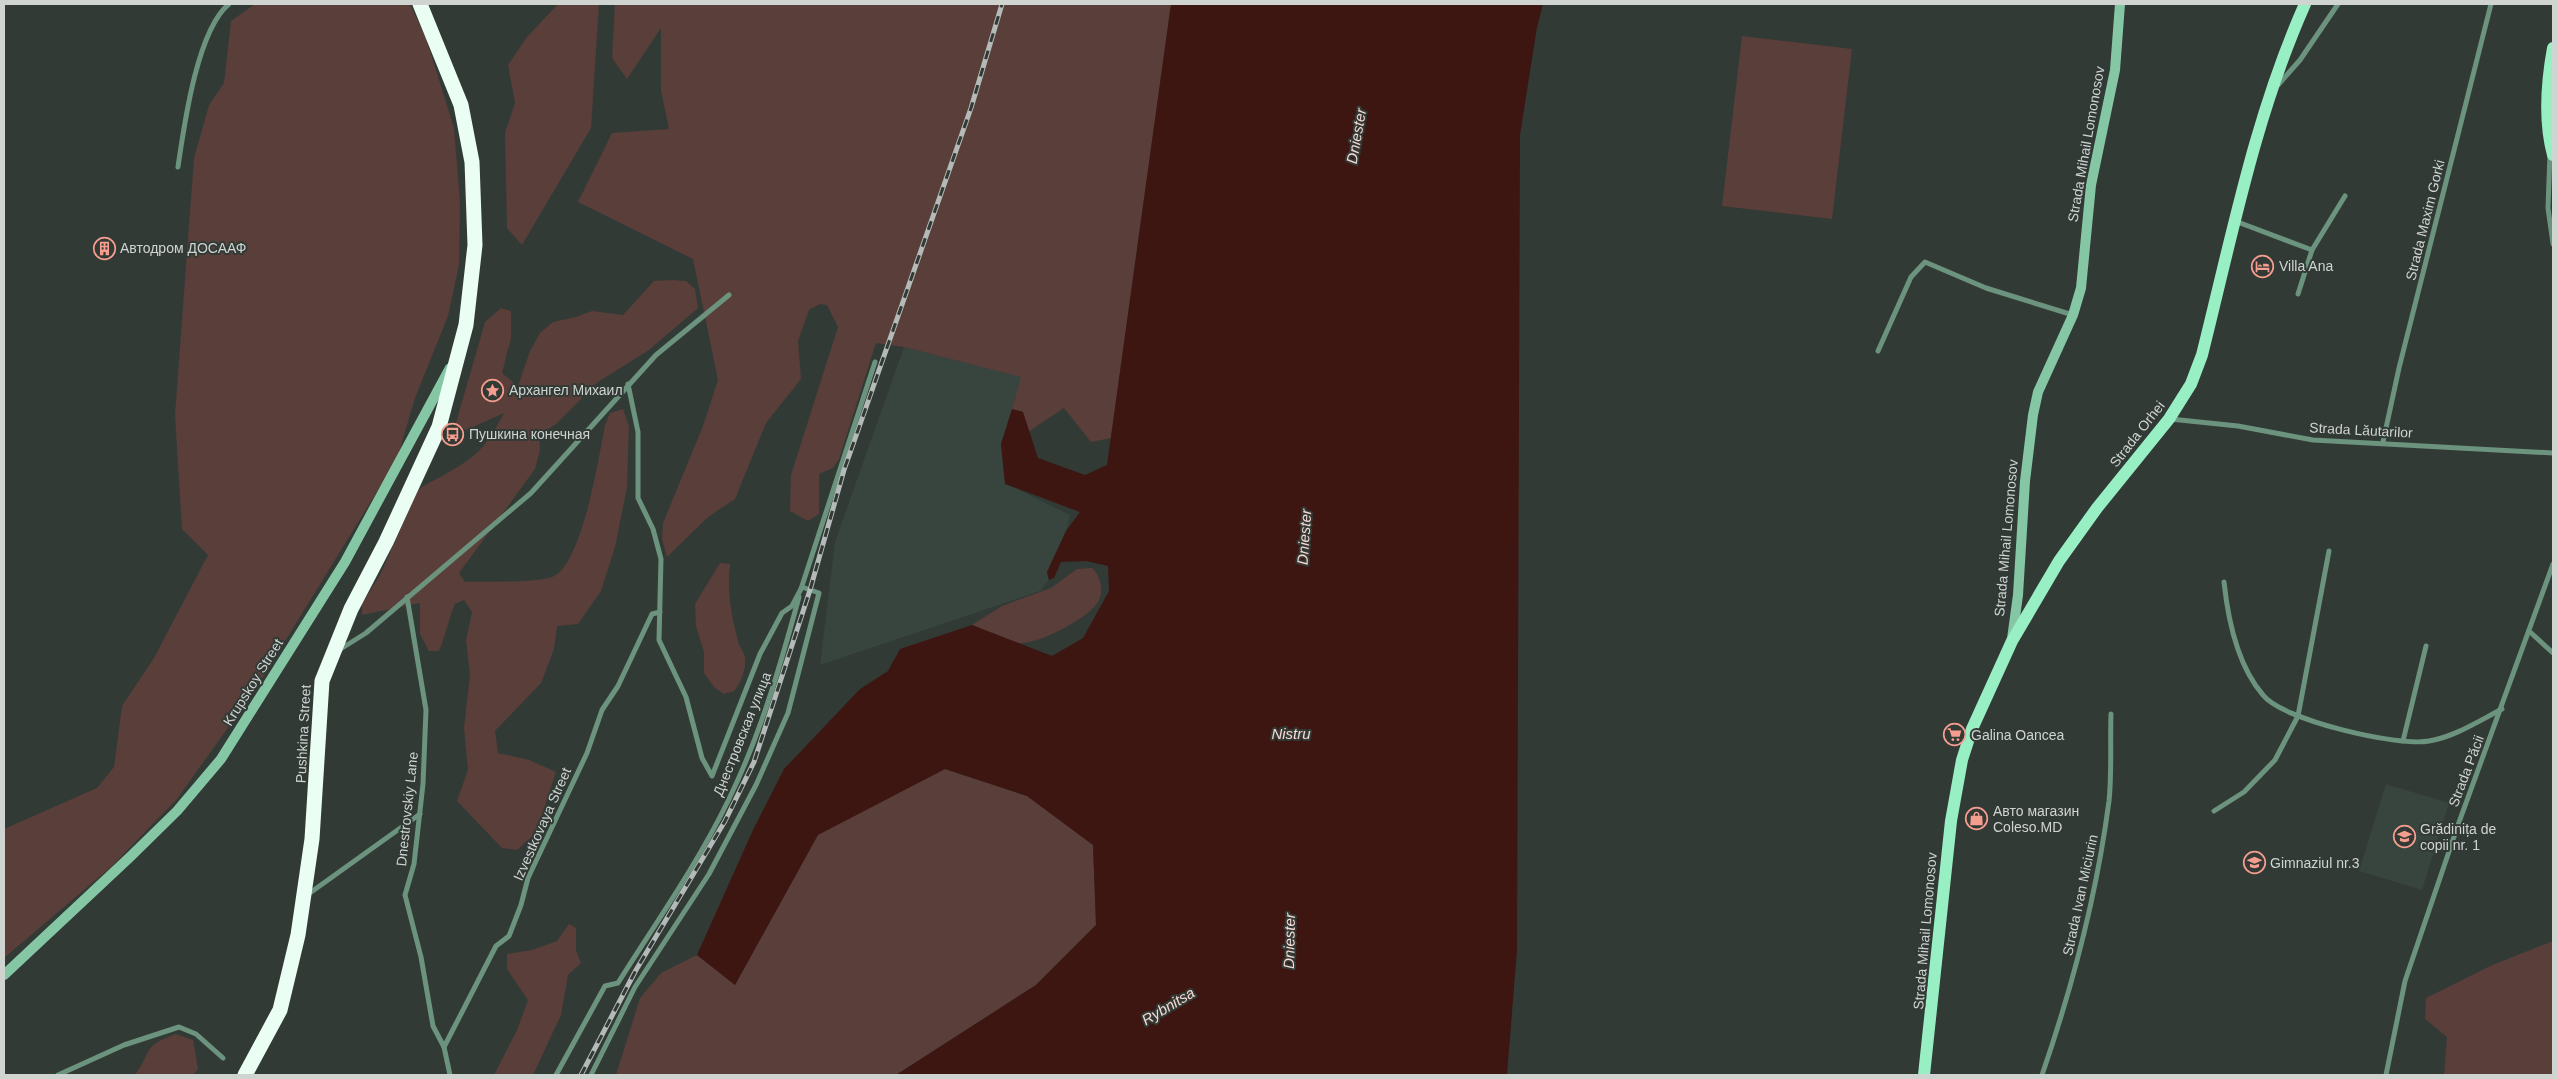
<svg xmlns="http://www.w3.org/2000/svg" width="2557" height="1079" viewBox="0 0 2557 1079" font-family="Arial,sans-serif">
<rect width="100%" height="100%" fill="#323a36"/>
<!-- built -->
<g fill="#37453e">
<polygon points="904,347 1022,377 1001,444 1005,483 1070,515 1066,531 1047,572 1049,580 1040,591 820,665 835,542"/>
<polygon points="2386,784 2449,803 2422,890 2359,871"/>
</g>
<!-- green -->
<g fill="#593e3a">
<polygon points="255,4 410,4 426,38 454,128 460,202 459,265 448,316 415,398 397,459 255,690 177,799 111,867 4,958 4,829 97,788 114,767 122,706 154,658 208,555 182,529 175,415 194,158 209,105 224,83 231,21"/>
<polygon points="558,4 599,4 591,128 522,245 507,228 505,133 515,103 508,65 527,37"/>
<polygon points="615,4 1171,4 1111,438 1091,442 1064,408 1028,432 1023,412 1012,409 1021,377 904,347 876,343 839,459 833,468 819,474 819,514 808,521 790,511 791,475 838,327 827,305 820,304 809,310 798,341 801,379 766,423 735,499 708,517 667,557 662,539 663,523 703,426 718,380 693,259 578,202 612,133 669,129 661,90 661,28 627,79 612,58"/>
<polygon points="1742,36 1852,49 1832,219 1722,206"/>
<path d="M672,280L686,281L695,289L698,308L649,350L598,382L556,424L539,435L540,450L535,469L459,573L465,582C484,581 542,584 556,575C583,557 599,457 605,425L610,413L623,409L629,426L627,487L615,547L601,591L578,624L557,626L554,649L541,683L495,731L498,753L529,760L556,772L536,833L517,850L502,848L457,801L468,770L464,728L470,675L466,640L472,612L464,600L455,604C448,620 446,635 439,651H429L420,634V603L362,615V604L380,575L418,490C428,482 438,479 449,472C480,455 488,443 504,413L466,430L456,423L485,322L501,308L511,311V338L502,373L518,386L530,351L540,333L553,322L576,317L592,311L623,315L654,281Z"/>
<path d="M720,563L730,564C727,591 731,614 738,641C739,647 745,652 745,659C746,670 741,683 734,691L724,694L714,687L704,673V652L696,626L695,604Z"/>
<path d="M1092,568C1100,575 1104,589 1099,600C1092,617 1037,645 1019,643C1006,642 985,630 972,625L1002,606L1051,588L1077,569Z"/>
<polygon points="945,769 1027,796 1093,845 1096,925 1036,985 896,1075 616,1075 640,998 661,973 697,955 735,985 818,834"/>
<polygon points="569,924 576,928 576,950 581,963 568,975 561,1015 533,1075 494,1075 517,1030 528,1000 507,969 507,954 532,950 557,941"/>
<polygon points="2553,941 2553,1075 2444,1075 2447,1037 2425,1019 2426,998 2490,966"/>
<path d="M176,1034L193,1040L198,1069L193,1075H135C153,1050 142,1046 176,1034Z"/>
</g>
<!-- water -->
<polygon fill="#3d1611" points="1171,4 1543,4 1537,27 1520,135 1517,950 1507,1075 896,1075 1036,985 1096,925 1093,845 1027,796 945,769 818,835 735,985 697,955 753,830 784,769 860,689 888,671 900,649 972,625 1052,656 1083,638 1109,591 1108,566 1086,561 1061,562 1054,578 1049,580 1047,572 1066,531 1080,512 1005,484 1001,444 1012,409 1023,412 1038,458 1085,475 1107,465"/>
<g fill="none" stroke-linecap="round" stroke-linejoin="round">
<!-- street -->
<g stroke="#6b937e" stroke-width="5">
<polyline points="2278,85 2300,60 2338,4"/>
<polyline points="2550,153 2548,208 2553,244"/>
<path d="M178,167C184,126 197,30 229,4"/>
<polyline points="2235,221 2312,250"/>
<polyline points="2298,294 2312,250 2345,196"/>
<polyline points="1878,351 1911,277 1925,262 1986,288 2073,315"/>
<polyline points="2170,419 2238,426 2313,440 2553,453"/>
<polyline points="2383,442 2399,368 2491,4"/>
<path d="M2224,582C2228,620 2237,665 2263,695C2282,720 2398,747 2429,741C2454,737 2479,721 2502,709"/>
<polyline points="801,589 875,362"/>
<polyline points="407,597 426,710 423,784 414,864 405,895 421,957 433,1026 444,1047"/>
<polyline points="2529,631 2553,653"/>
<polyline points="339,650 366,633 531,493 656,355 729,295"/>
<polyline points="2403,741 2426,646"/>
<polyline points="2214,811 2244,792 2275,760 2298,716 2329,551"/>
<polyline points="307,895 420,814"/>
<polyline points="58,1075 124,1045 179,1027 196,1034 223,1058"/>
<polyline points="450,1075 444,1047 496,946 509,936 521,905 528,878 587,753 602,710 618,686 652,614 660,612"/>
<path d="M556,1075L605,986L618,983C655,924 697,865 728,801C760,736 780,667 799,597"/>
<polyline points="591,1075 635,987 709,874 756,785 788,713 819,593 802,587 792,606 782,613 760,654 712,776 702,758 686,697 659,640 661,559 653,529 638,498 638,432 628,384"/>
<path d="M2042,1075C2072,988 2097,893 2109,801C2112,773 2110,743 2111,714"/>
<polyline points="2386,1075 2405,981 2458,825 2553,564"/>
</g>
<!-- secondary -->
<g stroke="#85c7a5" stroke-width="10">
<polyline points="2012,639 2018,595 2025,481 2033,415 2038,392 2073,315 2081,288 2091,185 2115,70 2120,4"/>
<polyline points="4,975 130,857 177,811 221,759 345,562 450,368"/>
</g>
<!-- primary -->
<g stroke="#98efc3" stroke-width="12">
<path d="M2553,48C2547,81 2544,122 2553,155"/>
<path d="M1924,1075L1951,821L1962,760L1972,729L2012,641L2059,561L2097,508L2169,419L2191,384L2202,355C2232,236 2255,116 2305,4"/>
</g>
<!-- highway -->
<polyline stroke="#ebfef3" stroke-width="15" points="245,1075 280,1010 298,935 312,839 322,681 351,609 386,542 439,427 466,325 475,245 472,162 461,105 420,4"/>
<defs>
<polyline id="rail" points="581,1075 636,970 725,821 754,762 810,590 844,470 971,108 1002,4"/>
</defs>
<!-- rail casing -->
<use href="#rail" stroke="#b4bab7" stroke-width="5"/>
<!-- rail -->
<use href="#rail" stroke="#323a36" stroke-width="3" stroke-dasharray="9" stroke-linecap="butt"/>
</g>
<!-- icons -->
<defs>
<symbol id="building-ring" viewBox="-11 -11 22 22"><circle r="9.5" fill="#323a36" stroke="#f59d8e" stroke-width="1.5"/><path d="M-4-6H4V6H1V3H-1V6H-4ZM-2.5-4.3h1.7v1.8h-1.7ZM.8-4.3h1.7v1.8H.8ZM-2.5-1h1.7V.8h-1.7ZM.8-1h1.7V.8H.8Z" fill="#f59d8e"/></symbol>
<symbol id="hotel-ring" viewBox="-11 -11 22 22"><circle r="9.5" fill="#323a36" stroke="#f59d8e" stroke-width="1.5"/><path d="M-6-4.5h1.5V1H6V5H4.5V3h-9V5H-6ZM-4 0a1.8 1.8 0 1 1 3.6 0ZM.5 0V-2.5h3Q6-2.5 6 0Z" fill="#f59d8e"/></symbol>
<symbol id="sight-ring" viewBox="-11 -11 22 22"><circle r="9.5" fill="#323a36" stroke="#f59d8e" stroke-width="1.5"/><path d="M0-6L1.8-2.2L6-1.7L2.9 1.2L3.7 5.4L0 3.3L-3.7 5.4L-2.9 1.2L-6-1.7L-1.8-2.2Z" fill="#f59d8e"/></symbol>
<symbol id="bus-ring" viewBox="-11 -11 22 22"><circle r="9.5" fill="#323a36" stroke="#f59d8e" stroke-width="1.5"/><path d="M-5-6H5V4H4V6H2V4H-2V6H-4V4H-5ZM-3.5-4V0h7V-4ZM-3.5 1.2v1.5H-2V1.2ZM2 1.2v1.5H3.5V1.2Z" fill="#f59d8e"/></symbol>
<symbol id="supermarket-ring" viewBox="-11 -11 22 22"><circle r="9.5" fill="#323a36" stroke="#f59d8e" stroke-width="1.5"/><path d="M-6-5.5h2.5l.6 2H6L4.5 2H-2.5L-4.4-4H-6ZM-1.5 3.2a1.3 1.3 0 1 0 .1 0ZM3 3.2a1.3 1.3 0 1 0 .1 0Z" fill="#f59d8e"/></symbol>
<symbol id="shop-ring" viewBox="-11 -11 22 22"><circle r="9.5" fill="#323a36" stroke="#f59d8e" stroke-width="1.5"/><path d="M-5-2.5h2.3a2.7 3.5 0 0 1 5.4 0H5L5.5 6h-11ZM-1.5-2.5h3a1.5 2.3 0 0 0-3 0Z" fill="#f59d8e"/></symbol>
<symbol id="school-ring" viewBox="-11 -11 22 22"><circle r="9.5" fill="#323a36" stroke="#f59d8e" stroke-width="1.5"/><path d="M0-5L7-2L0 1L-7-2ZM-4 1L0 2.5L4 1V4Q0 6-4 4Z" fill="#f59d8e"/></symbol>
</defs>
<g fill-rule="evenodd">
<use href="#building-ring" x="92" y="236" width="25" height="25"/>
<use href="#hotel-ring" x="2250" y="254" width="25" height="25"/>
<use href="#sight-ring" x="480" y="378" width="25" height="25"/>
<use href="#bus-ring" x="440" y="422" width="25" height="25"/>
<use href="#supermarket-ring" x="1942" y="722" width="25" height="25"/>
<use href="#shop-ring" x="1964" y="806" width="25" height="25"/>
<use href="#school-ring" x="2392" y="824" width="25" height="25"/>
<use href="#school-ring" x="2242" y="850" width="25" height="25"/>
</g>
<g text-anchor="middle" dominant-baseline="central" stroke-width="4" stroke-linejoin="round" paint-order="stroke">
<!-- street labels -->
<g font-size="14" fill="#cfd4d1" stroke="#323a36">
<text transform="translate(2086 144) rotate(-80)">Strada Mihail Lomonosov</text>
<text transform="translate(2425 220) rotate(-76)">Strada Maxim Gorki</text>
<text transform="translate(2361 430) rotate(3)">Strada Lăutarilor</text>
<text transform="translate(2137 434) rotate(-52)">Strada Orhei</text>
<text transform="translate(2006 538) rotate(-85)">Strada Mihail Lomonosov</text>
<text transform="translate(253 682) rotate(-58)">Krupskoy Street</text>
<text transform="translate(303 734) rotate(-87)">Pushkina Street</text>
<text transform="translate(742 734) rotate(-68)">Днестровская улица</text>
<text transform="translate(2466 771) rotate(-69)">Strada Păcii</text>
<text transform="translate(407 809) rotate(-84)">Dnestrovskiy Lane</text>
<text transform="translate(542 824) rotate(-66)">Izvestkovaya Street</text>
<text transform="translate(2080 895) rotate(-78)">Strada Ivan Miciurin</text>
<text transform="translate(1925 931) rotate(-85)">Strada Mihail Lomonosov</text>
</g>
<!-- poi labels -->
<g font-size="14" fill="#cfd4d1" stroke="#323a36" text-anchor="start">
<text x="120" y="248">Автодром ДОСААФ</text>
<text x="2279" y="266">Villa Ana</text>
<text x="509" y="390">Архангел Михаил</text>
<text x="469" y="434">Пушкина конечная</text>
<text x="1971" y="735">Galina Oancea</text>
<text x="1993" y="811">Aвто магазин<tspan x="1993" dy="16">Coleso.MD</tspan></text>
<text x="2420" y="829">Grădinița de<tspan x="2420" dy="16">copii nr. 1</tspan></text>
<text x="2270" y="863">Gimnaziul nr.3</text>
</g>
<!-- water labels -->
<g font-size="15" font-style="italic" fill="#f9d8d3" stroke="#323a36">
<text transform="translate(1356 136) rotate(-80)">Dniester</text>
<text transform="translate(1304 537) rotate(-86)">Dniester</text>
<text x="1291" y="733">Nistru</text>
<text transform="translate(1289 941) rotate(-89)">Dniester</text>
<text transform="translate(1168 1006) rotate(-31)">Rybnitsa</text>
</g>
</g>
<!-- border -->
<rect width="2557" height="1079" fill="none" stroke="#cfd4d1" stroke-width="10"/>
</svg>
